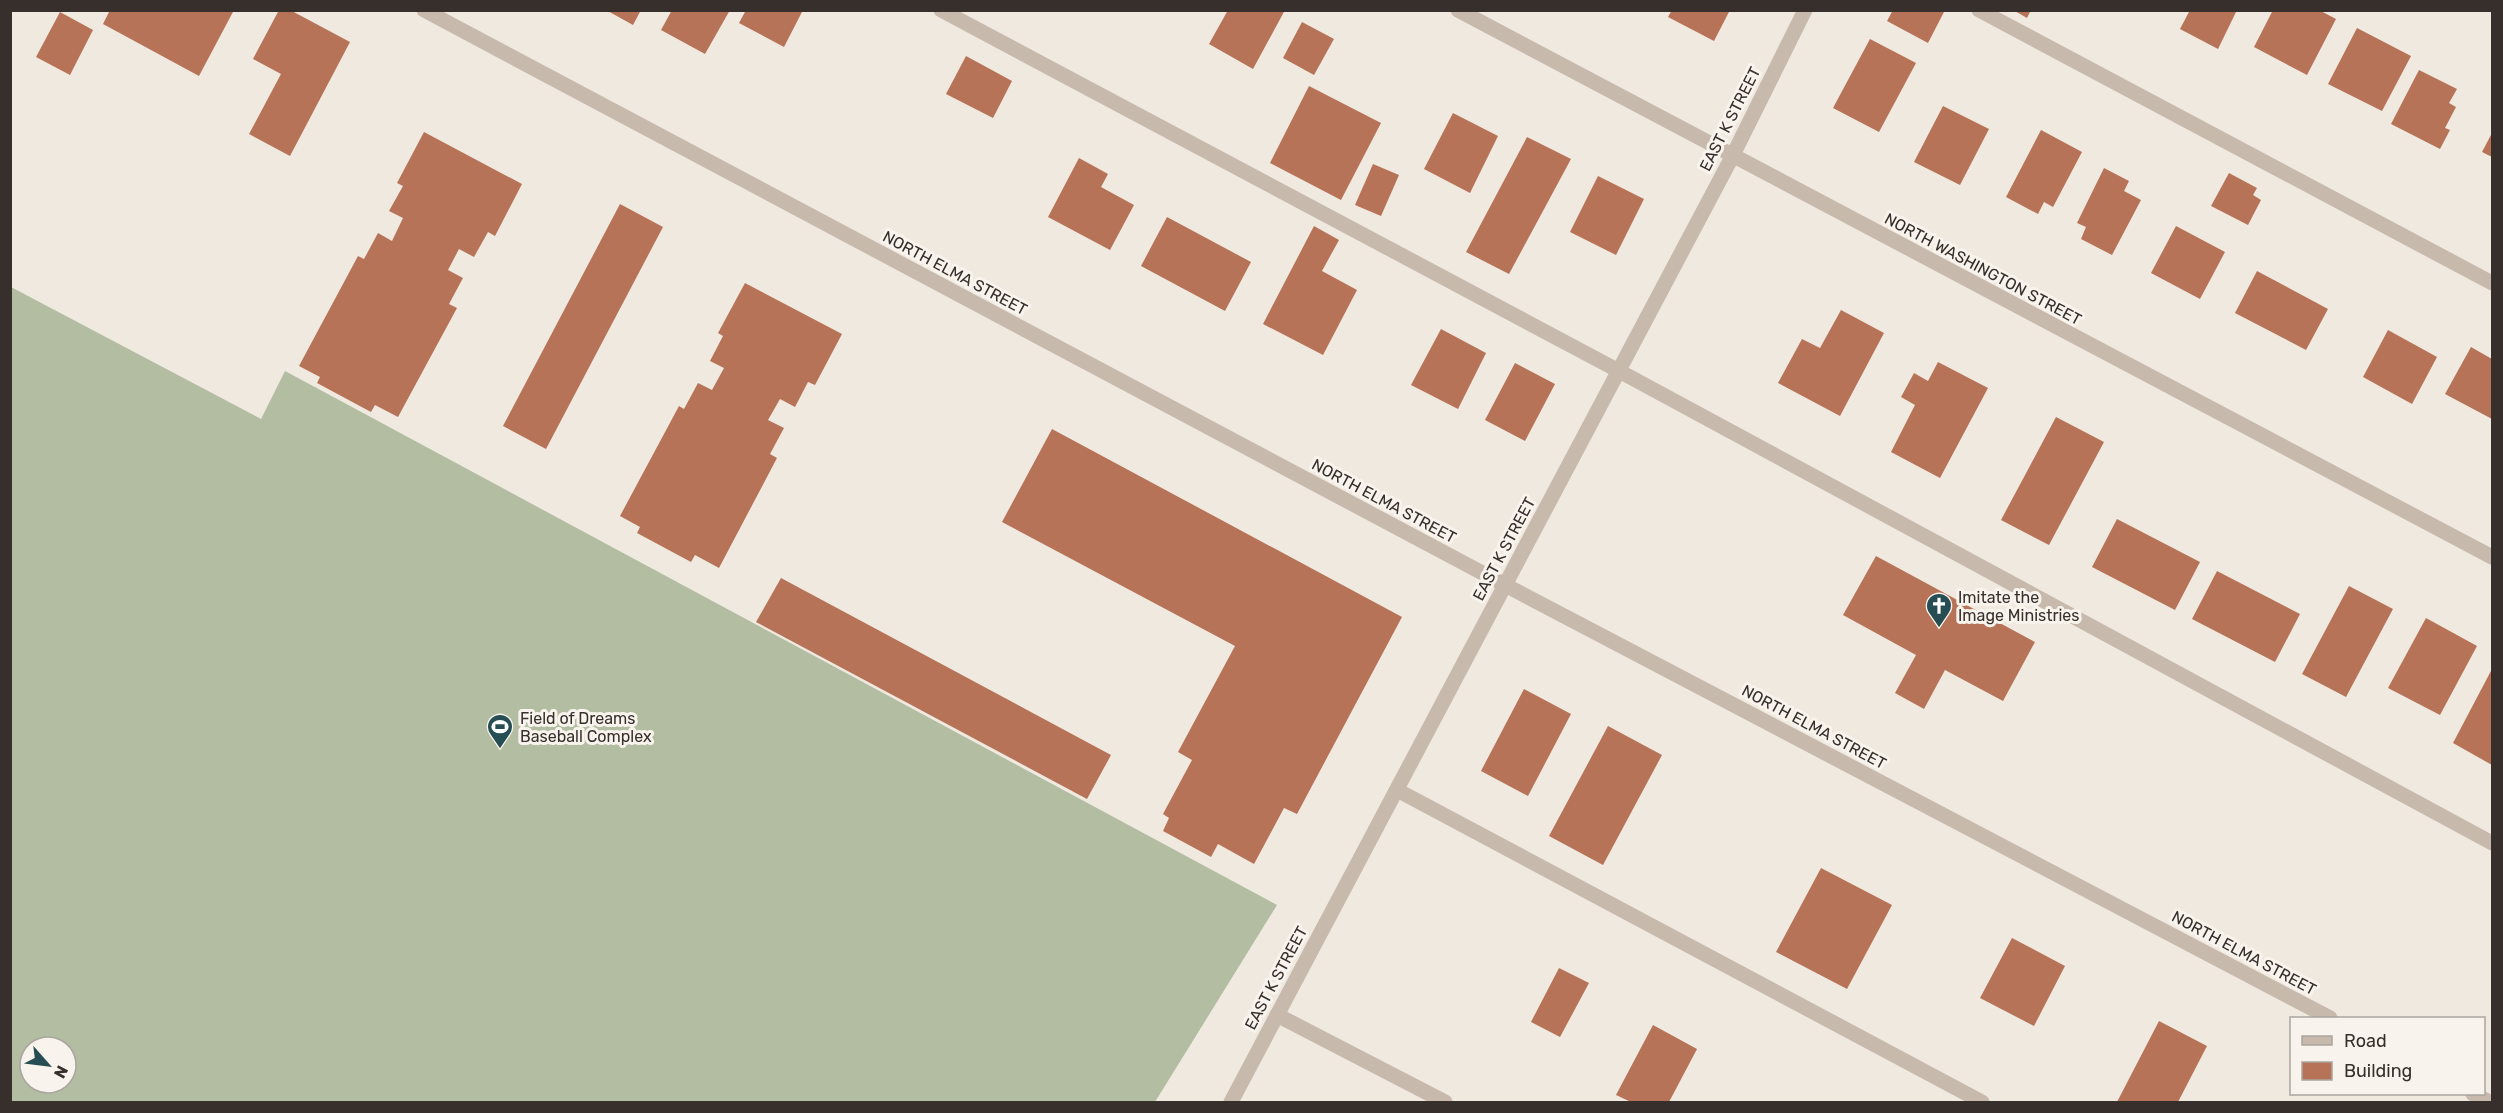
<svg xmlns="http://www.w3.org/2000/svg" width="2503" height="1113" viewBox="0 0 2503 1113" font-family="Rubik,sans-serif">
<rect width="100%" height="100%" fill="#f0e9e0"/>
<!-- grass -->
<path fill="#b3bda2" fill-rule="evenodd" d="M11,287L261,419L285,371L1277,905L1155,1102H11ZM30,1047H66V1083H30Z"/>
<!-- building -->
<g fill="#b77357">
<polygon points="110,10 234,10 199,76 103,24"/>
<polygon points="279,10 290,10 350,42 290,156 249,134 281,74 253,59"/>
<polygon points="606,10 641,10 633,25"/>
<polygon points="672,10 730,10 705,54 661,30"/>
<polygon points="746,10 803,10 784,47 739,23"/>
<polygon points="1228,10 1285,10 1253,69 1209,44"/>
<polygon points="1672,10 1730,10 1714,41 1668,17"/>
<polygon points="1893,10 1945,10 1928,43 1887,21"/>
<polygon points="2013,10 2031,10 2027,18"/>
<polygon points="2190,10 2237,10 2218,49 2180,29"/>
<polygon points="2273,10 2319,10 2336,19 2307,75 2254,47"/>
<polygon points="60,12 93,30 70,75 36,57"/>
<polygon points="1302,22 1334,39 1314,75 1283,58"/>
<polygon points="2357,28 2411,56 2382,111 2328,84"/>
<polygon points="1870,39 1916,63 1879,132 1833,108"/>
<polygon points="966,56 1012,81 993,118 946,94"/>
<polygon points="2419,70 2457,89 2449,103 2456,107 2445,128 2450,130 2440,149 2391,124"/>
<polygon points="1309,86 1381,123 1341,200 1270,163"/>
<polygon points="1943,106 1989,129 1960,185 1914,162"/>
<polygon points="1453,113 1498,136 1470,193 1424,169"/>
<polygon points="2041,130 2082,152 2053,207 2044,202 2038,214 2006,197"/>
<polygon points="424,132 522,184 495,236 488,232 474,257 459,249 448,270 463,278 449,304 457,308 398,417 375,405 371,412 317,383 320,377 299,366 358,256 364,259 378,233 392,241 403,218 389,211 403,186 397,183"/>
<polygon points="2492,133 2492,157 2482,152"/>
<polygon points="1527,137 1571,159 1509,274 1466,252"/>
<polygon points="1079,158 1108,174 1101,187 1134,205 1110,250 1048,217"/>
<polygon points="1373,164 1399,175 1381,216 1355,205"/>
<polygon points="2104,168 2129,181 2124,191 2141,200 2112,255 2081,239 2086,227 2077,223"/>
<polygon points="2229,173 2257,188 2253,195 2261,200 2248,225 2211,206"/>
<polygon points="1598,176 1644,199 1616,255 1570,232"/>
<polygon points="620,204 663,227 546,449 503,426"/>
<polygon points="1167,217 1251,262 1225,311 1141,266"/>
<polygon points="1314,226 1339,240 1322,271 1357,290 1323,355 1263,324"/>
<polygon points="2176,226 2225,252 2200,299 2151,273"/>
<polygon points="2257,271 2328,309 2306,350 2235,313"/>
<polygon points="745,283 842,334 815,385 808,382 795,407 780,399 768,420 784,428 770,454 777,458 719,568 695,555 691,562 637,533 640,527 620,516 679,406 684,409 698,383 712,390 724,368 710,361 723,336 718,333"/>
<polygon points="1841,310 1884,333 1840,416 1778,383 1802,339 1820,348"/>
<polygon points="1441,329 1486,353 1458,409 1411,385"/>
<polygon points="2388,330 2437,357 2412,404 2363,377"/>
<polygon points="2471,347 2492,359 2492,419 2445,394"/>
<polygon points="1938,362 1988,388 1940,478 1891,452 1915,405 1901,397 1914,373 1928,381"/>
<polygon points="1515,363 1555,384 1525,441 1485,420"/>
<polygon points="2056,417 2104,442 2049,545 2001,520"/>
<polygon points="1052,429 1402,617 1297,814 1284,808 1254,864 1218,844 1211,857 1163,831 1169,818 1163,814 1192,760 1178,752 1235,646 1002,522"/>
<polygon points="2117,519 2200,562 2175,610 2092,567"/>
<polygon points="1876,556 2035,642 2003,701 1945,670 1924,709 1895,693 1916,655 1843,615"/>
<polygon points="2217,571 2300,614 2275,662 2192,619"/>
<polygon points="781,578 1111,755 1087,799 756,622"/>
<polygon points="2349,586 2393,609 2346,697 2302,674"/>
<polygon points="2426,618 2477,646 2440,715 2388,688"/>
<polygon points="2492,669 2492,765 2453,743"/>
<polygon points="1524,689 1571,714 1528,796 1481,771"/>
<polygon points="1608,726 1662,755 1603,865 1549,836"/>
<polygon points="1821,868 1892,905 1847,989 1776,952"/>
<polygon points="2012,938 2065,966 2034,1026 1980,998"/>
<polygon points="1559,968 1589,983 1560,1037 1531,1022"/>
<polygon points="2159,1021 2207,1046 2178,1102 2117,1102"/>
<polygon points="1653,1025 1697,1049 1669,1102 1631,1102 1616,1095"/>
</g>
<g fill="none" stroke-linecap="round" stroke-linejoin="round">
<!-- service -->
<g stroke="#c7baad" stroke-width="15">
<polyline points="941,10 1619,371 2492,843"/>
<polyline points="1979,10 2492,283"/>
<polyline points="1397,790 1982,1102"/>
</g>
<!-- minor -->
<g stroke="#c7baad" stroke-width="15">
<polyline points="424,10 1505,585 2330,1018"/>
<polyline points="1458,10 2492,557"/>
<polyline points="1277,1015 1445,1102"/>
<polyline points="2473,1094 2490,1102"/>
</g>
<!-- tertiary -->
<polyline stroke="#c7baad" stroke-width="15" points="1231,1102 1732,157 1805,10"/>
</g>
<!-- icons -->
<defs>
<symbol id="church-pin" viewBox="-11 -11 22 30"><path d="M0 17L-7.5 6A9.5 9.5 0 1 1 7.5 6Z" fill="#254d53" stroke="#f8f3ec"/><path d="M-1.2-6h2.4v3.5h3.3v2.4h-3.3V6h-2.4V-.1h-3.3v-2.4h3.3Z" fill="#fff"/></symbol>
<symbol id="stadium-pin" viewBox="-11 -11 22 30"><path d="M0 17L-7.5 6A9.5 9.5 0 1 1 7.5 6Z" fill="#254d53" stroke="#f8f3ec"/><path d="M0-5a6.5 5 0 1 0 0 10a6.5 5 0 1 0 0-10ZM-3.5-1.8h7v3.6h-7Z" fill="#fff"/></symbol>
</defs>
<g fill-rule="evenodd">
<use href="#church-pin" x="1924" y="591" width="30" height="40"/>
<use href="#stadium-pin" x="485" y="712" width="30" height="40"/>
</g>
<g text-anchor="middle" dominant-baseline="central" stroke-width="6" stroke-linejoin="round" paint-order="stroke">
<!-- street labels -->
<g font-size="16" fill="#362f2b" stroke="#f8f3ec">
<text transform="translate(1730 119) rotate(-63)">EAST K STREET</text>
<text transform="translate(1983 269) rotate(28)">NORTH WASHINGTON STREET</text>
<text transform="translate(955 273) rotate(28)">NORTH ELMA STREET</text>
<text transform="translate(1384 501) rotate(28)">NORTH ELMA STREET</text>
<text transform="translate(1504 549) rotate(-62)">EAST K STREET</text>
<text transform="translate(1814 727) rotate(28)">NORTH ELMA STREET</text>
<text transform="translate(2244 953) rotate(28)">NORTH ELMA STREET</text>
<text transform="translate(1276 978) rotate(-62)">EAST K STREET</text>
</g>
<!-- poi labels -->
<g font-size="16" fill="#362f2b" stroke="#f8f3ec" text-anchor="start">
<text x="1958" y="597">Imitate the<tspan x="1958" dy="18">Image Ministries</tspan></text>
<text x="520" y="718">Field of Dreams<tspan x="520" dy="18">Baseball Complex</tspan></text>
</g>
</g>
<!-- border -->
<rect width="2503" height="1113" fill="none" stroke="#362f2b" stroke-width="24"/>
<!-- legend -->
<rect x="2290" y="1017" width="195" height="78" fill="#f8f3ec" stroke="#aaa59f" stroke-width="1.5"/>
<rect x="2302" y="1036" width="30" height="9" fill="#c7baad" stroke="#aaa59f" stroke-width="1.5"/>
<text x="2344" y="1047" font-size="18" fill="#362f2b">Road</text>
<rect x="2302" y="1062" width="30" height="18" fill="#b77357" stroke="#aaa59f" stroke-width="1.5"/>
<text x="2344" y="1077" font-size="18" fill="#362f2b">Building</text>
<!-- north arrow -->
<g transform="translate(48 1065) rotate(118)"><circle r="28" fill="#f8f3ec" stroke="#aaa59f" stroke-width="1.5"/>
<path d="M0-4.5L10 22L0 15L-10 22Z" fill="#254d53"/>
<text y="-9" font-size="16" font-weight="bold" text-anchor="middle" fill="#362f2b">N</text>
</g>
</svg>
